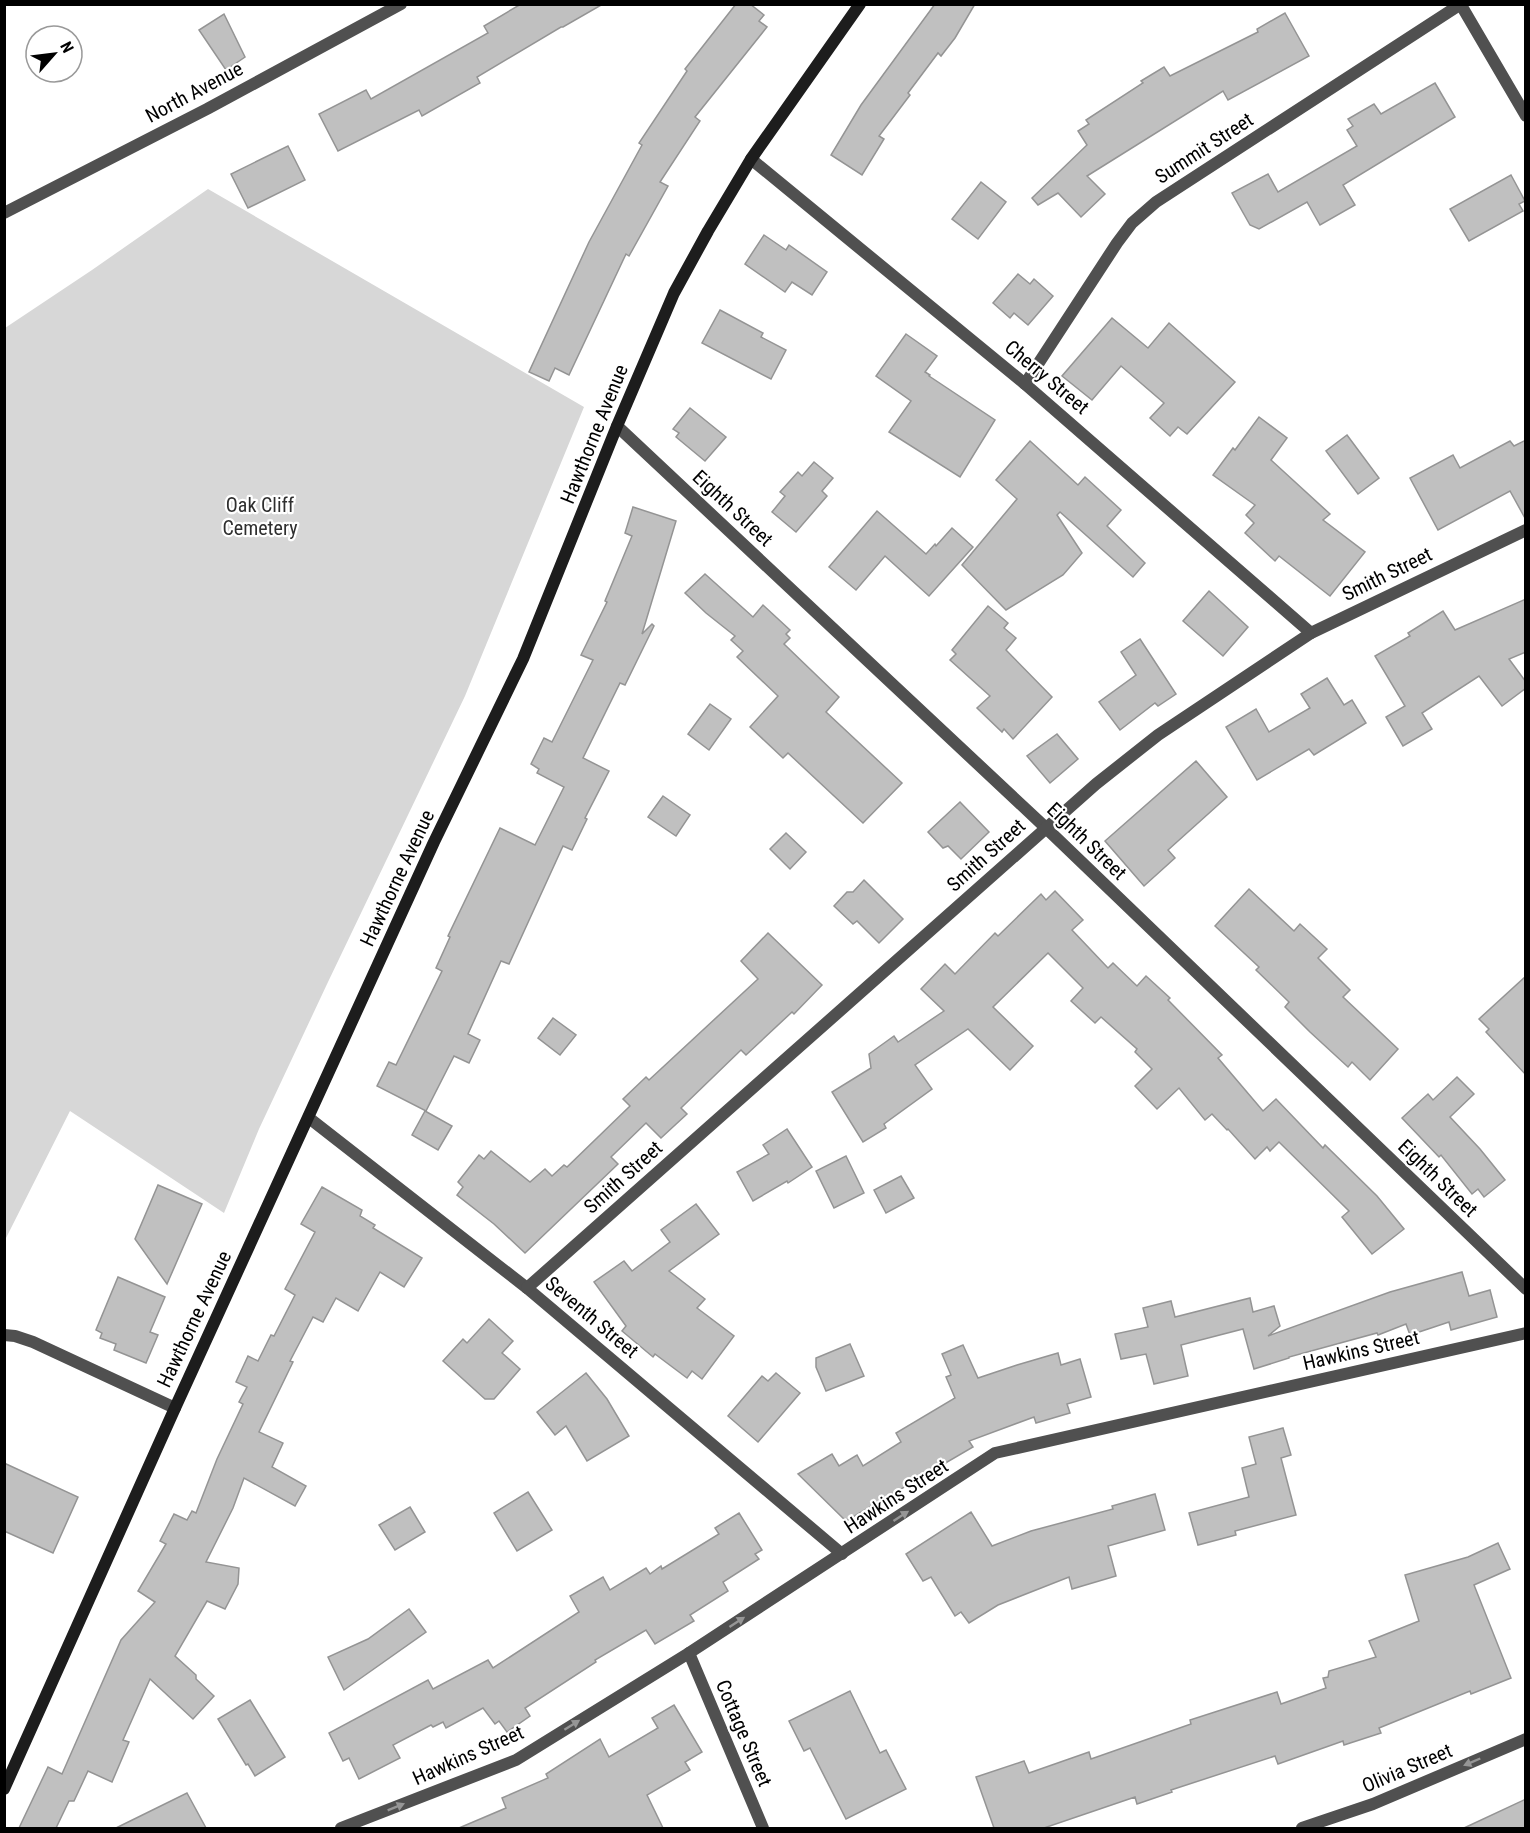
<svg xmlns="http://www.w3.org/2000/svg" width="1530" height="1833" viewBox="0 0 1530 1833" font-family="'Roboto Condensed',sans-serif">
<rect width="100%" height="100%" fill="#fff"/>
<!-- green -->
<polygon fill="#d7d7d7" points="208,189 584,407 465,696 328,982 259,1129 224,1213 70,1111 5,1240 5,328 92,270"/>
<!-- building -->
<g fill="#c0c0c0" stroke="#949494" stroke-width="1.5">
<polygon points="521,4 603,4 563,27 561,27 477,77 480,83 422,116 419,110 338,151 319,114 366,90 371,99 488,33 484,26"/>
<polygon points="736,4 750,4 764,15 759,21 767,27 695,117 700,121 660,182 668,186 629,256 626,254 569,375 555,368 549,381 529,372 589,242 642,145 639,143 687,71 685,69"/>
<polygon points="935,4 975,4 955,38 941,56 938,53 908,93 910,95 879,136 884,139 862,175 831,155 861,105"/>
<polygon points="1285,13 1309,56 1228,100 1223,91 1087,176 1105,194 1081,217 1058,193 1038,205 1032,198 1087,145 1078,131 1089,124 1086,120 1143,83 1141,81 1164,67 1170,76 1258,32 1257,29"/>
<polygon points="224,14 245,57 226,70 199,30"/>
<polygon points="1435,83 1455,117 1343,185 1355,205 1320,225 1307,202 1259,229 1250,225 1232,193 1268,174 1278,192 1357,146 1347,130 1353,126 1348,119 1374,104 1381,114"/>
<polygon points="288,146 305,180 248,208 231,174"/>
<polygon points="1511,175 1525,201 1519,204 1523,211 1469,241 1450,209"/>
<polygon points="981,182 1006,202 978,239 952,219"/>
<polygon points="764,235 786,250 789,245 827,272 812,295 792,282 785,292 745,264"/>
<polygon points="1018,274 1030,284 1034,279 1053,296 1028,325 1014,313 1010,318 993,303"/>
<polygon points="720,310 763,333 761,337 786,350 771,379 702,343"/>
<polygon points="1112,318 1148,348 1169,323 1235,382 1187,434 1178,427 1170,436 1150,418 1164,403 1121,366 1092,400 1062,376"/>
<polygon points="906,334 937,356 925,372 930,375 929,376 995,420 960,477 889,432 911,401 876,376"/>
<polygon points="690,408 726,437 705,461 676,437 679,433 673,429"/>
<polygon points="1259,417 1287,438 1271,460 1330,514 1323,520 1365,552 1330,596 1279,556 1275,561 1245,533 1254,523 1246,515 1255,505 1213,475 1233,448 1235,450"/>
<polygon points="1347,435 1379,478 1358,494 1326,451"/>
<polygon points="1526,440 1526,520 1510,491 1438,530 1410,478 1453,455 1460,468 1510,441 1514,446"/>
<polygon points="1030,441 1078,485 1085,477 1121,510 1107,526 1145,563 1133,577 1060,512 1057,515 1082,553 1063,575 1006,610 962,565 1017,499 996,480"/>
<polygon points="814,462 833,478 822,491 827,496 796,532 772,512 785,496 780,492 798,472 802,476"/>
<polygon points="633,507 676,521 642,634 652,624 654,626 625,685 620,683 583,758 609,771 585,818 587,819 572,850 563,846 509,964 501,961 468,1034 480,1040 469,1063 454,1056 426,1111 377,1086 389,1062 396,1065 442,971 436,968 450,937 448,936 500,828 535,845 564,787 537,773 539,769 531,764 544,738 552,742 593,660 581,655 607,602 605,601 632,536 625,533"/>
<polygon points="877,511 926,554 935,544 936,546 952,528 973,547 929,596 885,556 856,590 829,567"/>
<polygon points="705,574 753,617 763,605 790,630 786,634 790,638 784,644 839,697 826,712 902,783 863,823 788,753 783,758 750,727 778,696 737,657 743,651 731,640 735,636 706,613 685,593"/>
<polygon points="1209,591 1248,627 1223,656 1183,621"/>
<polygon points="1526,599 1526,652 1509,659 1526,682 1526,688 1502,706 1479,676 1422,713 1432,729 1403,746 1386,717 1405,706 1375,656 1410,636 1408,633 1443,611 1455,630"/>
<polygon points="988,606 1008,623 1004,628 1016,638 1006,650 1052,697 1013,739 1004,729 1002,732 977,708 990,696 950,660 956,654 952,650"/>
<polygon points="1140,639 1176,694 1158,706 1155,703 1120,730 1099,702 1136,675 1121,652"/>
<polygon points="1327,678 1344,705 1352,700 1366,723 1314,755 1309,749 1257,780 1226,727 1256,709 1269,732 1310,708 1301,694"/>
<polygon points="710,704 731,719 709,750 688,734"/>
<polygon points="1057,734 1078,759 1050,783 1027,756"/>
<polygon points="1196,761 1227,797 1168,850 1175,858 1144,886 1105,841"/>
<polygon points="663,796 690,815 676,836 648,817"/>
<polygon points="960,802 989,832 961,859 948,846 943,848 928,832"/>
<polygon points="786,833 806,852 790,869 770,849"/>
<polygon points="864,880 903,919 879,943 857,921 853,924 834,906 847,892 853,892"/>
<polygon points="1249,889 1294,931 1300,924 1327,949 1318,958 1350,990 1343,997 1398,1049 1370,1080 1352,1062 1348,1067 1310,1032 1285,1007 1289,1002 1256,970 1259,967 1215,926"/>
<polygon points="1055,891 1083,920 1072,930 1108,968 1113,963 1137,986 1146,976 1170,998 1168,1000 1222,1055 1218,1058 1263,1111 1276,1099 1323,1148 1325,1145 1377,1196 1404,1229 1372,1254 1342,1217 1349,1211 1279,1142 1270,1151 1267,1147 1255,1159 1228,1129 1227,1130 1212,1114 1205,1120 1179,1088 1157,1109 1135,1086 1152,1069 1135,1052 1137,1049 1101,1017 1095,1023 1071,1001 1083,988 1048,953 993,1007 1033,1046 1010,1070 968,1029 915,1065 932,1089 884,1124 886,1128 863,1142 832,1092 871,1068 869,1054 894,1036 898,1042 944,1011 921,989 945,964 955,974 995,933 998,936 1041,894 1046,900"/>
<polygon points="768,933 822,985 794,1014 792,1012 746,1055 741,1050 681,1108 687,1114 661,1138 646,1123 611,1157 618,1164 525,1253 494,1224 457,1195 463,1187 458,1182 479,1155 484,1159 491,1151 530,1182 545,1169 552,1176 564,1165 567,1167 630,1106 623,1099 646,1077 649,1080 758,979 741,961"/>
<polygon points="1526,976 1526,1075 1486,1032 1489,1029 1479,1019"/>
<polygon points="553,1018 576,1035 560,1055 538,1038"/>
<polygon points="1457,1077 1474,1094 1450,1117 1480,1149 1505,1180 1484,1197 1478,1189 1472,1194 1441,1155 1439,1157 1402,1118 1428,1094 1433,1100"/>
<polygon points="425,1111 452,1126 438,1150 412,1135"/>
<polygon points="787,1129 812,1167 788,1183 787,1181 753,1201 737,1172 769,1154 763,1145"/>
<polygon points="846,1156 864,1193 834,1208 816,1171"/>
<polygon points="901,1176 914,1198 886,1213 874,1190"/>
<polygon points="158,1185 202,1204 167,1284 135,1239"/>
<polygon points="322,1187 362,1210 360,1216 375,1225 373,1228 422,1258 404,1287 380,1272 358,1311 336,1298 323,1322 313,1317 290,1361 293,1362 259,1432 283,1443 272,1467 306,1486 295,1506 244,1478 233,1508 206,1562 239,1568 238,1584 225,1609 207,1601 175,1656 196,1675 196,1679 214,1696 193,1719 150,1679 123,1740 129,1742 112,1782 88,1771 74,1801 69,1801 56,1828 19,1828 48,1767 62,1774 121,1640 155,1602 138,1591 166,1544 160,1541 174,1514 187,1520 192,1511 196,1513 217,1459 243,1404 239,1402 247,1387 236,1382 248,1356 258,1361 271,1335 274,1336 295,1295 285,1289 315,1232 301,1224"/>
<polygon points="696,1204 719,1234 669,1271 705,1299 697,1308 734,1336 702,1379 692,1371 687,1378 655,1354 653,1357 622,1331 626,1326 594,1282 624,1261 632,1271 670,1242 661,1230"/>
<polygon points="1462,1272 1469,1296 1490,1290 1497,1317 1451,1330 1449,1322 1410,1335 1406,1324 1378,1335 1377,1333 1289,1357 1289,1358 1254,1369 1243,1329 1181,1345 1188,1376 1154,1384 1146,1354 1121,1359 1115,1334 1148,1327 1143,1308 1171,1301 1175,1317 1250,1298 1253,1312 1274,1306 1280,1326 1268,1336 1390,1292"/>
<polygon points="118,1277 165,1297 150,1332 158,1335 146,1363 114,1350 116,1344 100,1338 102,1333 96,1330"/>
<polygon points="489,1319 513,1341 502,1353 520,1369 494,1399 485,1399 443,1361 463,1339 467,1343"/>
<polygon points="850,1344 864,1376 826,1391 816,1367 816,1358"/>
<polygon points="963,1345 978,1378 1017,1365 1058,1353 1061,1365 1080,1359 1091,1397 1067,1404 1070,1413 1036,1423 1034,1417 969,1441 973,1447 846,1521 798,1474 832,1454 839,1466 857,1455 863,1466 901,1442 896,1433 955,1398 946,1377 951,1375 942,1354"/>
<polygon points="586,1373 607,1399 629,1436 587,1461 566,1426 555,1435 537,1412"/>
<polygon points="776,1373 800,1393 758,1442 728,1416 762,1376 768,1381"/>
<polygon points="1283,1428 1291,1455 1281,1458 1296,1515 1235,1531 1236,1535 1198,1545 1189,1513 1249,1497 1242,1468 1256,1464 1249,1437"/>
<polygon points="4,1463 78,1497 53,1553 4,1531"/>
<polygon points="528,1492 552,1530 517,1551 494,1513"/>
<polygon points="1155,1494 1165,1530 1108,1546 1116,1576 1072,1589 1069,1577 998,1605 969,1623 961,1612 955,1616 931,1577 923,1581 906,1554 971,1512 992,1546 1031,1531 1113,1509 1112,1506"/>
<polygon points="410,1507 425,1532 395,1550 379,1525"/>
<polygon points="739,1513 762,1550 755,1554 759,1559 723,1582 728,1591 690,1615 694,1621 655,1644 646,1630 595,1660 596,1662 525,1708 530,1716 507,1732 499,1721 495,1724 483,1708 446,1728 443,1722 433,1727 431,1725 393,1745 400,1758 359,1779 349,1758 343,1761 329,1733 428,1680 433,1689 488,1660 493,1668 579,1612 570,1596 603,1577 610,1590 646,1568 650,1574 661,1566 662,1569 719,1534 715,1528"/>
<polygon points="1498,1543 1510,1569 1474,1585 1511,1678 1471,1694 1470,1691 1379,1728 1381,1733 1344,1745 1343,1741 1278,1764 1275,1756 1171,1790 1172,1792 1137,1804 1135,1797 1044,1828 994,1828 976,1777 1024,1761 1029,1773 1089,1752 1091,1759 1191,1724 1190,1720 1277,1692 1281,1704 1326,1688 1323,1678 1328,1677 1329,1671 1376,1657 1369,1641 1419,1621 1405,1575 1468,1557"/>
<polygon points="409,1609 426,1632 344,1690 328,1657 368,1639"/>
<polygon points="850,1691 880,1753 886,1750 906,1789 846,1819 810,1748 804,1751 789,1721"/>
<polygon points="250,1700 285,1757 255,1776 248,1764 246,1765 218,1719"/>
<polygon points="674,1705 702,1752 685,1762 690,1770 647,1795 663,1828 459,1828 506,1808 502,1798 548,1778 546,1774 600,1739 609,1757 658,1728 652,1718"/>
<polygon points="187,1793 206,1828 116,1828"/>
<polygon points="1526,1799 1526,1828 1464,1828"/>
</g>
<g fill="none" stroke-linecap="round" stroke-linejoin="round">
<!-- street -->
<g stroke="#505050" stroke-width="12">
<polyline points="1461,5 1526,116"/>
<polyline points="751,159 1025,384 1311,633"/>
<polyline points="4,213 207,109 401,4"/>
<polyline points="1025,384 1117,243 1132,223 1156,202 1461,4"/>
<polyline points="617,426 1046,828 1526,1289"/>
<polyline points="309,1118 527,1288 842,1554"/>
<polyline points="527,1288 1096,784 1158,735 1311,633 1526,530"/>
<polyline points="4,1335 15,1336 33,1342 175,1408"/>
<polyline points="689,1653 763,1828"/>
<polyline points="341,1828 516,1760 689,1653 995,1453 1526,1333"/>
<polyline points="1302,1828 1373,1804 1526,1739"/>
</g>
<!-- secondary -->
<polyline stroke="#1d1d1d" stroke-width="12" points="4,1789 175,1408 434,842 523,659 617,426 674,293 708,231 751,159 860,4"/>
</g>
<!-- one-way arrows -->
<defs><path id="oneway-solid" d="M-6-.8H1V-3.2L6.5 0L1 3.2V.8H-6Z" transform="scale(1.5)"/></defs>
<g fill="#969696">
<use href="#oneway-solid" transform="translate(901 1516) rotate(-33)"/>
<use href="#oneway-solid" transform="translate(737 1622) rotate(-33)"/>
<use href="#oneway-solid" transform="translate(572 1725) rotate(-32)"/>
<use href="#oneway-solid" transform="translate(1472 1762) rotate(157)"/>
<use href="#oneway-solid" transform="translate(396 1807) rotate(-22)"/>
</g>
<g text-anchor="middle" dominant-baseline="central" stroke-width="4.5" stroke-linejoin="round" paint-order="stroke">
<!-- street labels -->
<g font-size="20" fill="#000" stroke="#fff">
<text transform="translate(194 92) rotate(-28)">North Avenue</text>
<text transform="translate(1204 148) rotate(-33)">Summit Street</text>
<text transform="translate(1047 377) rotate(40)">Cherry Street</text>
<text transform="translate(594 434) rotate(-68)">Hawthorne Avenue</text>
<text transform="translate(733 508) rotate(43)">Eighth Street</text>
<text transform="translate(1387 574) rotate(-26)">Smith Street</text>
<text transform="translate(1087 841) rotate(44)">Eighth Street</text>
<text transform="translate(986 855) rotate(-42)">Smith Street</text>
<text transform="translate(397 878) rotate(-65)">Hawthorne Avenue</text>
<text transform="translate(623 1177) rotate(-42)">Smith Street</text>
<text transform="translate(1438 1178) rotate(44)">Eighth Street</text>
<text transform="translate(592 1317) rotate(40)">Seventh Street</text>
<text transform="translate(194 1319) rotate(-65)">Hawthorne Avenue</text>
<text transform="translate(1361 1350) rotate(-13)">Hawkins Street</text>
<text transform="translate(896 1496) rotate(-33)">Hawkins Street</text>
<text transform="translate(744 1733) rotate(67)">Cottage Street</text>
<text transform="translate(468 1755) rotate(-24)">Hawkins Street</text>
<text transform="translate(1407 1768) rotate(-23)">Olivia Street</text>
</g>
<!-- park labels -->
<g font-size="20" fill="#2e2e2e" stroke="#fff">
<text x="260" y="505">Oak Cliff<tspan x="260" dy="23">Cemetery</tspan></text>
</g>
</g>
<!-- border -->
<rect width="1530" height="1833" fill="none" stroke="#000000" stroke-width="12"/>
<!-- north arrow -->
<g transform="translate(54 54) rotate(62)"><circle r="28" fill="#ffffff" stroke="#999999" stroke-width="1.5"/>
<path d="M0-4.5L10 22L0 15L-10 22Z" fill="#000000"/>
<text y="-9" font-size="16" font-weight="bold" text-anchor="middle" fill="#000000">N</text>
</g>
</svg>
